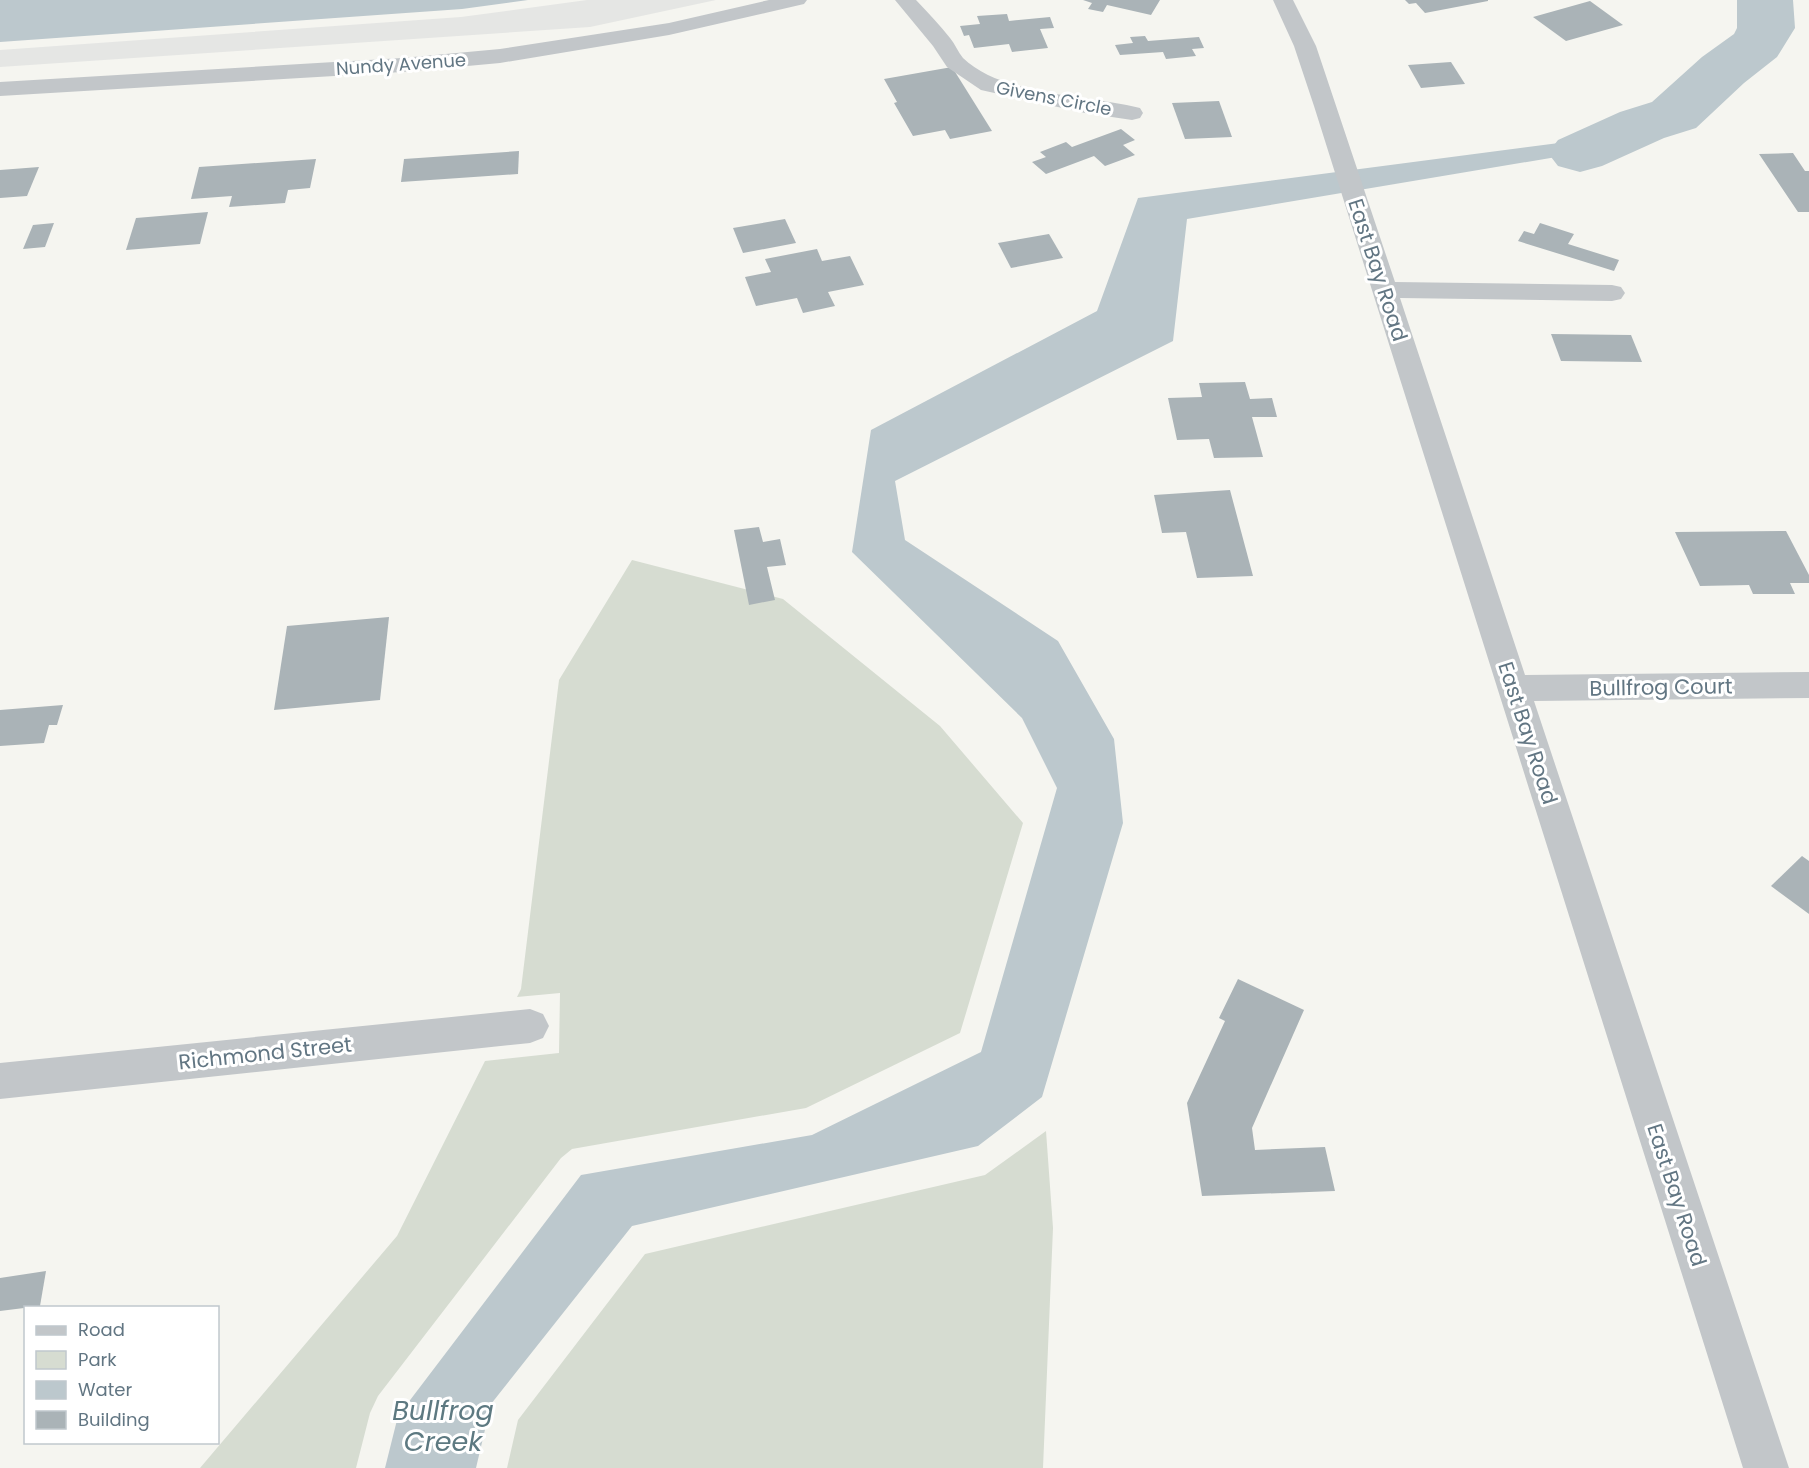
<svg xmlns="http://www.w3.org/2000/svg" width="1809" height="1468" viewBox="0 0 1809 1468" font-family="Poppins,sans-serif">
<rect width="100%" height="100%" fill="#f5f5f0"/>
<!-- built -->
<polygon fill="#e5e6e4" points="587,0 716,0 590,27 0,67 0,50 461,17"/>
<!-- green -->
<g fill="#d6dcd1">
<polygon points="632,560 783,599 940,726 1023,823 960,1033 806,1108 572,1149 561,1158 378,1396 370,1413 356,1468 200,1468 397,1236 485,1061 559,1053 560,993 517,997 521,989 559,680"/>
<polygon points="1046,1131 1053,1228 1043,1468 507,1468 518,1420 645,1254 985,1175"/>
</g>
<!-- water -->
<g fill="#bcc8cd">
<polygon points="0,0 528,0 462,9 0,42"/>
<polygon points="1582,140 1580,153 1187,219 1173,341 895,481 905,540 1058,641 1114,739 1123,823 1042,1097 978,1146 632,1226 491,1404 476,1468 385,1468 398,1416 581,1175 812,1135 981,1052 1057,788 1022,718 852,552 871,430 1097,311 1138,198"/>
</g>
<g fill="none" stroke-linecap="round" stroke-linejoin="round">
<!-- river -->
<polygon fill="#bcc8cd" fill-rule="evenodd" points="1737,0 1793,0 1795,28 1777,57 1744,83 1696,128 1664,138 1602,166 1580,172 1558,166 1548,153 1558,140 1620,112 1652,102 1702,57 1734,34 1737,28"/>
</g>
<!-- building -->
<g fill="#aab3b7">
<polygon points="1083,0 1160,0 1151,15 1107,5 1103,12 1088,9 1092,3"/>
<polygon points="1405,0 1488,0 1488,1 1425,13 1416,3 1409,4"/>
<polygon points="1590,1 1623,25 1566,41 1533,17"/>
<polygon points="1007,14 1009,21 1050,17 1054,28 1040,29 1048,48 1012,52 1009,44 974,48 969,35 964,36 960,26 980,24 977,16"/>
<polygon points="1145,36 1148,41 1199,37 1204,48 1192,49 1196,56 1166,59 1163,52 1120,55 1115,45 1133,43 1130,37"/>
<polygon points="1451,62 1465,84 1421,88 1408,65"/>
<polygon points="952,67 992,131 950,139 945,130 913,136 894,103 897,102 884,79"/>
<polygon points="1219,101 1232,137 1185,139 1172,103"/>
<polygon points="1121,129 1135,140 1123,145 1135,155 1105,166 1094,156 1046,174 1032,162 1046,157 1040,152 1066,142 1072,147"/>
<polygon points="519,151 518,174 401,182 404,159"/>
<polygon points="1793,153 1805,171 1809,171 1809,212 1798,212 1759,154"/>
<polygon points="316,159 310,188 288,190 285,203 229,207 232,196 191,199 199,167"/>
<polygon points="39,167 27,196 0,198 0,170"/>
<polygon points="208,212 200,244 126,250 136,218"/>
<polygon points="785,219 796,243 743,253 733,228"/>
<polygon points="54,223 45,247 23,249 33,225"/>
<polygon points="1540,223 1574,234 1568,244 1619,260 1614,271 1518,241 1524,231 1534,234"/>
<polygon points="1049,234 1063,258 1011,268 998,243"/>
<polygon points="817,249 822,261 850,256 864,285 828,292 835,306 803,313 797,298 756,306 745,277 771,272 765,259"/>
<polygon points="1551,334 1631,335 1642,362 1561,361"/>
<polygon points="1245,382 1250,399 1272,398 1277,417 1252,417 1263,457 1214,458 1209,439 1177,440 1168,398 1202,397 1199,383"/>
<polygon points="1230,490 1253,576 1197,578 1186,532 1162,533 1154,495"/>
<polygon points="759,527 763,542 780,539 786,565 767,567 775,600 749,605 734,530"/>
<polygon points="1786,531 1809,575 1809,583 1790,583 1795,594 1753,594 1749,585 1700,586 1675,532"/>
<polygon points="389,617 380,700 274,710 287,626"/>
<polygon points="63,705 57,725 49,725 44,743 0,746 0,710"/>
<polygon points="1802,856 1809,861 1809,914 1771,886"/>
<polygon points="1238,979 1304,1010 1252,1128 1255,1150 1325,1147 1335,1191 1202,1196 1187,1103 1225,1021 1219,1018"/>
<polygon points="46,1271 40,1306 0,1311 0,1278"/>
</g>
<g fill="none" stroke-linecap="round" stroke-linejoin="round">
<!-- minor -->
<g fill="#c2c6c9" fill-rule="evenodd">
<polygon points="769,0 807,0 804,4 669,35 500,63 402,72 0,96 0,82 402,58 500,49 669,23"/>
<path d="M895,0H916C928,13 940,25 950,38C955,44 958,52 963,58C1002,96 1089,95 1140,108L1143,113L1140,118L1132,120L1085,113L981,90L947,67L933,46Z"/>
<polygon points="1273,0 1293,0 1316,46 1395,282 1612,285 1621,287 1625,293 1621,299 1612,301 1400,298 1525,675 1809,672 1809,698 1534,701 1789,1468 1743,1468 1314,106 1294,46"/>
<polygon points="530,1009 543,1014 549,1026 543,1038 530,1043 0,1099 0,1063"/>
</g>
</g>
<g text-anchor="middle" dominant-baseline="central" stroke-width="6" stroke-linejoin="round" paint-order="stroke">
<!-- far-street labels -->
<g font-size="18" fill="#627683" stroke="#fff">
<text transform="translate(401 64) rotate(-4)">Nundy Avenue</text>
<text transform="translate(1054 98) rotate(11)">Givens Circle</text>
</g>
<!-- street labels -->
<g font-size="21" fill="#627683" stroke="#fff">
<text transform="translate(1378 270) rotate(72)">East Bay Road</text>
<text transform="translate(1661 687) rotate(-1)">Bullfrog Court</text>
<text transform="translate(1528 733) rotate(72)">East Bay Road</text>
<text transform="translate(265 1053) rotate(-6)">Richmond Street</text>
<text transform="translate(1677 1195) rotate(72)">East Bay Road</text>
</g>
<!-- near-water labels -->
<g font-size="27" font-style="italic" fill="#5d7981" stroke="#fff">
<text x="443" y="1410">Bullfrog<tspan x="443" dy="31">Creek</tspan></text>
</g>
</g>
<!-- legend -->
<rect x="24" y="1306" width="195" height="138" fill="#ffffff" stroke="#c0c8cd" stroke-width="1.5"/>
<rect x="36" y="1326" width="30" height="9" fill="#c2c6c9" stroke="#c0c8cd" stroke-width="1.5"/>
<text x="78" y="1336" font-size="18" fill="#627683">Road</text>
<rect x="36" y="1351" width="30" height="18" fill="#d6dcd1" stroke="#c0c8cd" stroke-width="1.5"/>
<text x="78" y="1366" font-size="18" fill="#627683">Park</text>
<rect x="36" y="1381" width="30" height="18" fill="#bcc8cd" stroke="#c0c8cd" stroke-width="1.5"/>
<text x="78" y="1396" font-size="18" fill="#627683">Water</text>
<rect x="36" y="1411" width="30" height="18" fill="#aab3b7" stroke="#c0c8cd" stroke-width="1.5"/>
<text x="78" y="1426" font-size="18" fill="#627683">Building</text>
</svg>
